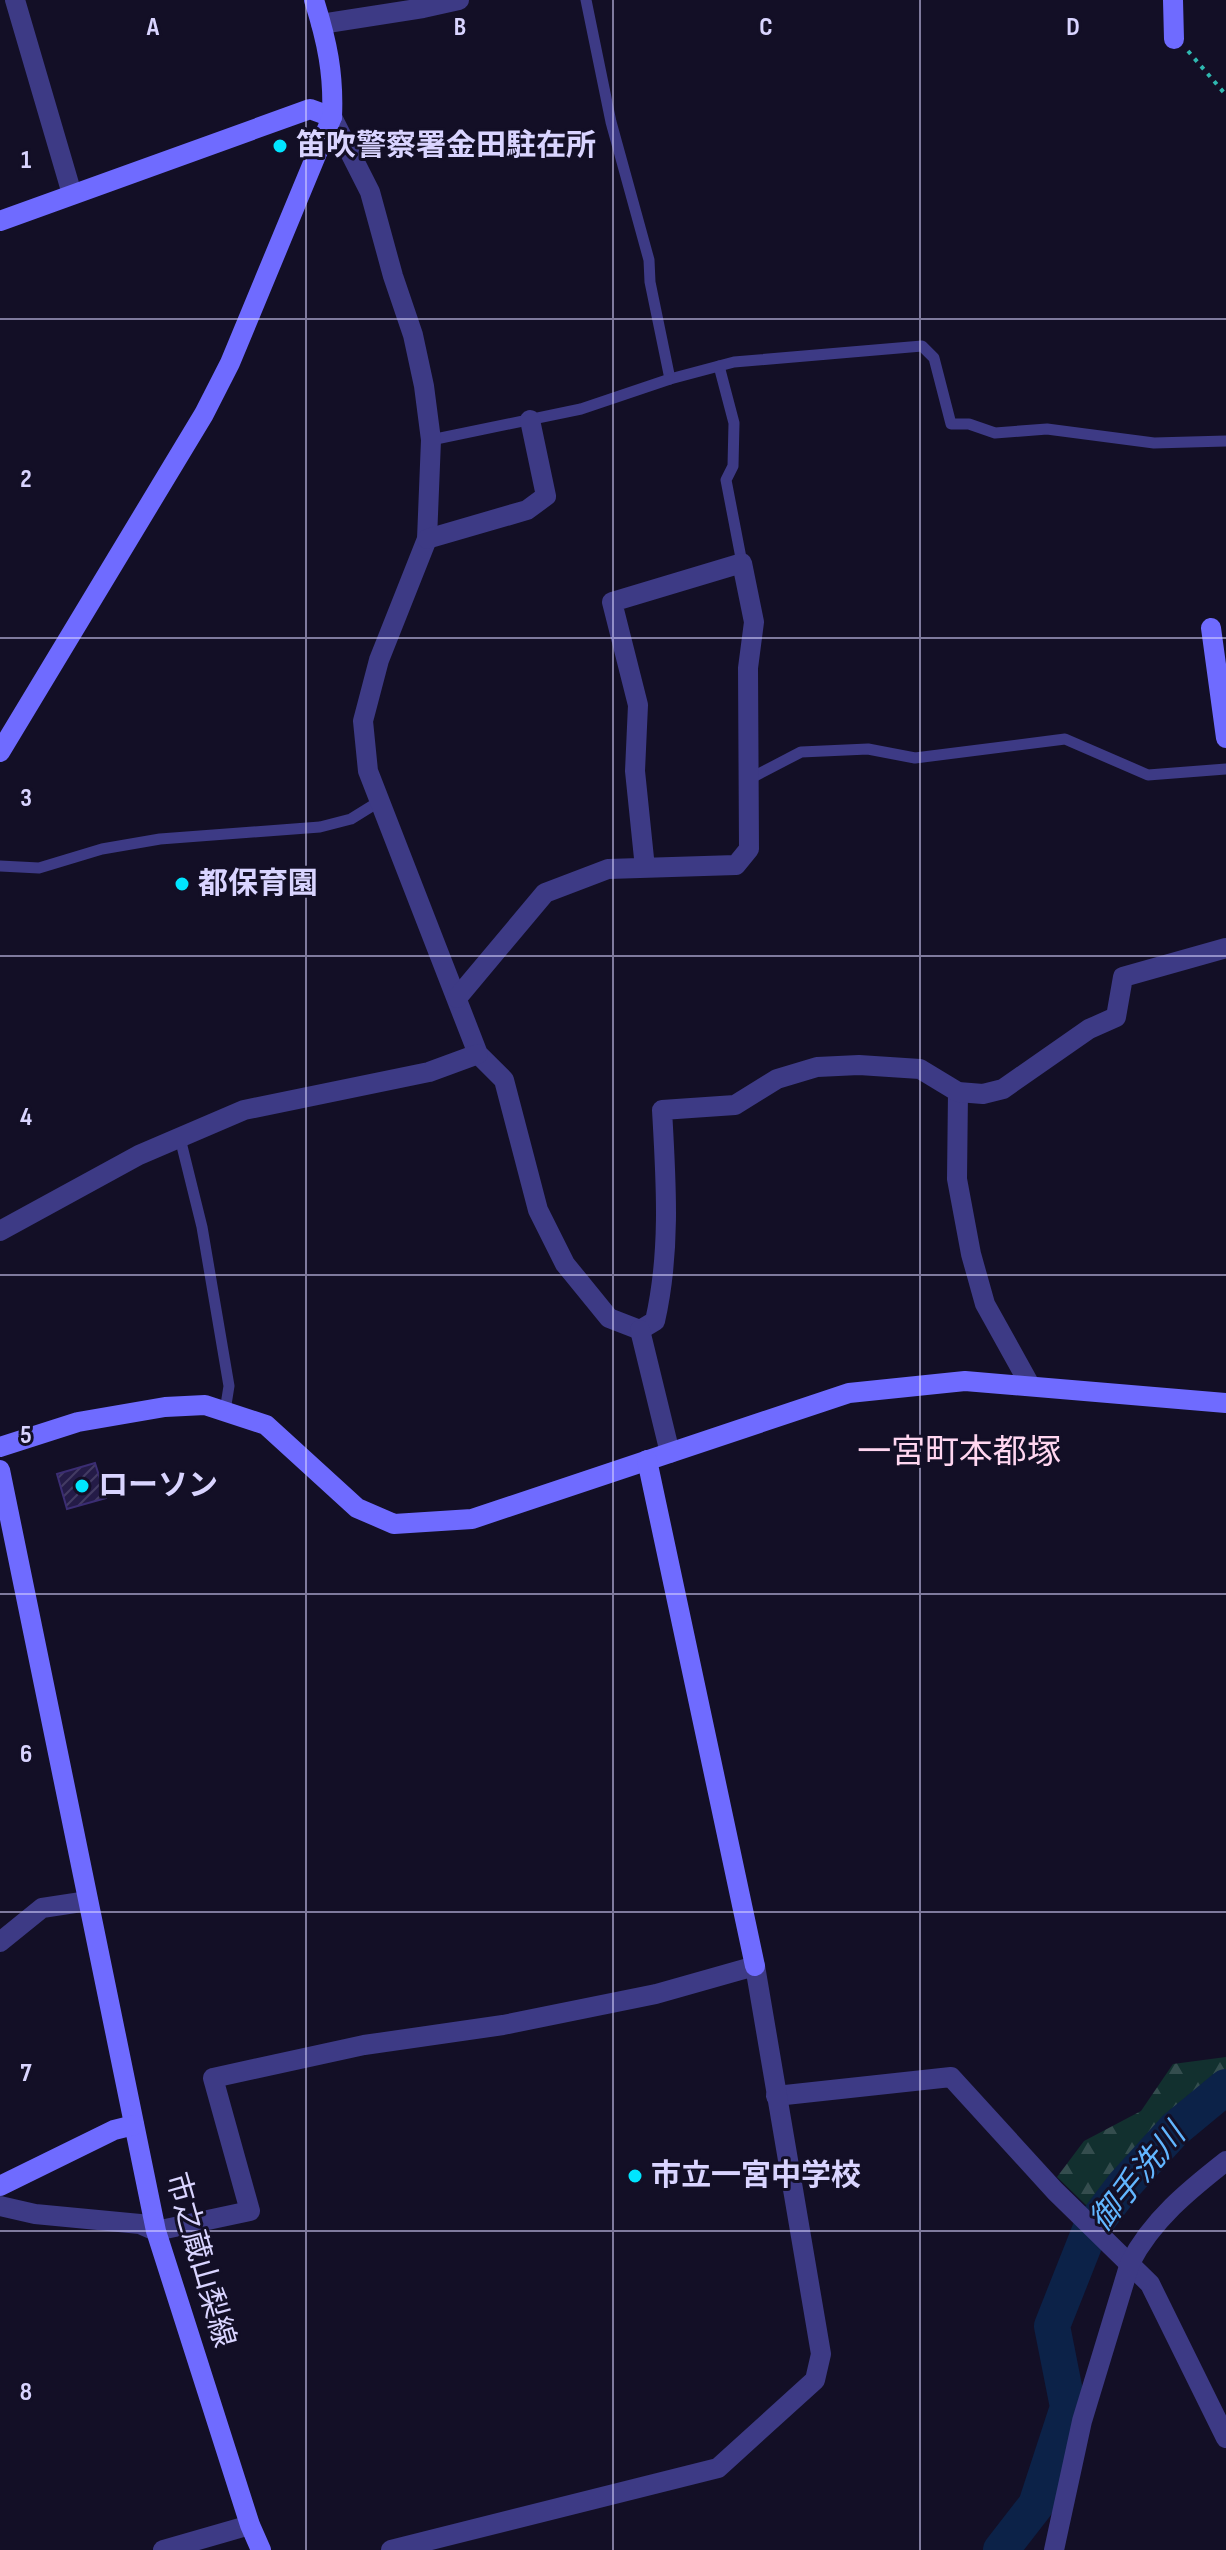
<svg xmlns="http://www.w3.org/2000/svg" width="1226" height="2550" viewBox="0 0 1226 2550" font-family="'Sofia Sans Condensed','Noto Sans JP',sans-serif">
<defs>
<pattern id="forest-firs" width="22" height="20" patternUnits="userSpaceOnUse" patternTransform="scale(2)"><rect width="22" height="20" fill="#12302f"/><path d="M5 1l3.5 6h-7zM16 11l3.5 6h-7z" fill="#344d4e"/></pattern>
<pattern id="building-hatch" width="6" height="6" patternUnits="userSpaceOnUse" patternTransform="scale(2)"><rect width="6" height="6" fill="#241b47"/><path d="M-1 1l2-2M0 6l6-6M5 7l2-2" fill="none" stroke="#433b63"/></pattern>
</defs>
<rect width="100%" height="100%" fill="#130f26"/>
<!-- forest -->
<polygon fill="url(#forest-firs)" points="1226,2057 1226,2075 1175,2116 1104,2196 1087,2206 1057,2177 1084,2141 1141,2111 1173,2064"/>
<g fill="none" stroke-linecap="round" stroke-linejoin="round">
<!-- river -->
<polyline stroke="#0c2248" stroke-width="36" points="1001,2550 1036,2505 1068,2407 1052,2326 1090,2230 1125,2184 1175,2129 1226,2087"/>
</g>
<!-- building -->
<polygon fill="url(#building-hatch)" stroke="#3b2d73" stroke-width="2" points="95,1463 106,1498 67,1509 57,1474"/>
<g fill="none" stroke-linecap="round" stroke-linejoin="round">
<!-- path -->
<polyline stroke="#2fb8b0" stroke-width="4" stroke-dasharray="4 6" stroke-linecap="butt" points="1188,51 1226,95"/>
<!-- lane -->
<g stroke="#3d3a85" stroke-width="11">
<polyline points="586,0 611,122 649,260 650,282 670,379"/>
<polyline points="719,366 734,423 733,466 726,480 742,563"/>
<polyline points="431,440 581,409 670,379 734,362 922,346 934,358 951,424 969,424 995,433 1047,429 1154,443 1226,441"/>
<polyline points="749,779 801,752 868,749 915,758 1065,739 1148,775 1226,769"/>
<polyline points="0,866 39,868 102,849 160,839 320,827 351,819 380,801"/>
<polyline points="180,1138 202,1227 229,1386 225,1411"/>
</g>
<!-- street -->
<g stroke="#3d3a85" stroke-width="20">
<polyline points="15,0 72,194"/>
<polyline points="321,24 423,8 459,0"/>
<polyline points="332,117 370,192 393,276 413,335 424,386 431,440 427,539 379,660 363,721 368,771 478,1054 504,1080 538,1210 565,1264 609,1318 640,1330"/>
<polyline points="427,539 527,510 546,496 530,420"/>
<polyline points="457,998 545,893 608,869 736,865 749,849 748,668 754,622 742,563 612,602 638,705 635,771 645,868"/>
<polyline points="958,1092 957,1179 971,1254 985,1304 1030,1385"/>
<polyline points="0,1231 139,1155 244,1110 429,1072 478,1054"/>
<path d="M640,1330L655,1321C671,1251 666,1180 662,1110L735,1105L777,1079L817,1067L859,1065L920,1069L958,1092L983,1094L1003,1089L1089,1029L1116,1017L1123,977L1226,948"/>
<polyline points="640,1330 670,1453"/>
<polyline points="0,1942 42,1908 88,1901"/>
<polyline points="776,2096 951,2077 1055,2191 1150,2284 1226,2438"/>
<polyline points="0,2206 35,2214 140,2224 156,2231 250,2211 213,2078 364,2045 503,2025 656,1994 755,1966 821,2354 815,2380 718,2468 391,2550"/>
<polyline points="163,2550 250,2525"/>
<path d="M1054,2550L1082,2421L1130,2263C1152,2220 1189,2190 1226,2161"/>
</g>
<!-- secondary -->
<g stroke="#6f6bff" stroke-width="20">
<polyline points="1173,0 1174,39"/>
<polyline points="0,221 310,109 332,117"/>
<polyline points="1211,628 1226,738"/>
<path d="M0,752L204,414L230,363L332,117C334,74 327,41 314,0"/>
<polyline points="0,1447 78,1422 165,1407 205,1405 266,1425 357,1508 394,1524 472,1519 849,1393 965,1381 1226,1403"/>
<polyline points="647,1460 755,1966"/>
<polyline points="0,1470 156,2231 250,2525 261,2550"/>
<polyline points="0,2186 114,2130 134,2125"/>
</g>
</g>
<!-- grid -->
<path fill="none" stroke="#d9d4ff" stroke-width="2" stroke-opacity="0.55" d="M306,0V2550M613,0V2550M920,0V2550M0,319H1226M0,638H1226M0,956H1226M0,1275H1226M0,1594H1226M0,1912H1226M0,2231H1226"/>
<!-- markers -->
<g fill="#00e5ff" stroke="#130f26" stroke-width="3">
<circle cx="280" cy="146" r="8"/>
<circle cx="182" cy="884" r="8"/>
<circle cx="82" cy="1486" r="8"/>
<circle cx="635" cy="2176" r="8"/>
</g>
<g text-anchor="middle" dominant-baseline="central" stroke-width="6" stroke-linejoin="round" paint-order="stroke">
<!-- poi labels -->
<g font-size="30" font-weight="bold" fill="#d9d4ff" stroke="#130f26" text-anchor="start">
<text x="296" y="146">笛吹警察署金田駐在所</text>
<text x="198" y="884">都保育園</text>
<text x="98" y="1486">ローソン</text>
<text x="651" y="2176">市立一宮中学校</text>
</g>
<!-- street labels -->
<g font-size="30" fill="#d9d4ff" stroke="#130f26">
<text transform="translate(200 2260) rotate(74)">市之蔵山梨線</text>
</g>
<!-- water labels -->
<g font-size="32" font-style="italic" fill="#62b6ff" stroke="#130f26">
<text transform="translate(1138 2178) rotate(-50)">御手洗川</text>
</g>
<!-- quarter labels -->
<g font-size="34" fill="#ffd6f0" stroke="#130f26">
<text x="959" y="1452">一宮町本都塚</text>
</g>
</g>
<g font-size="26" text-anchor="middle" font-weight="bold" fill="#d9d4ff" stroke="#130f26" stroke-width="6" stroke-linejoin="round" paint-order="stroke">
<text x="153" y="35">A</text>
<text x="460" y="35">B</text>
<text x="766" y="35">C</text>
<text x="1073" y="35">D</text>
<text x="26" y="168">1</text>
<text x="26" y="487">2</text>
<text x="26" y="806">3</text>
<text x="26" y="1125">4</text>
<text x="26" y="1443">5</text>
<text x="26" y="1762">6</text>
<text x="26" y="2081">7</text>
<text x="26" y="2400">8</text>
</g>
</svg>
